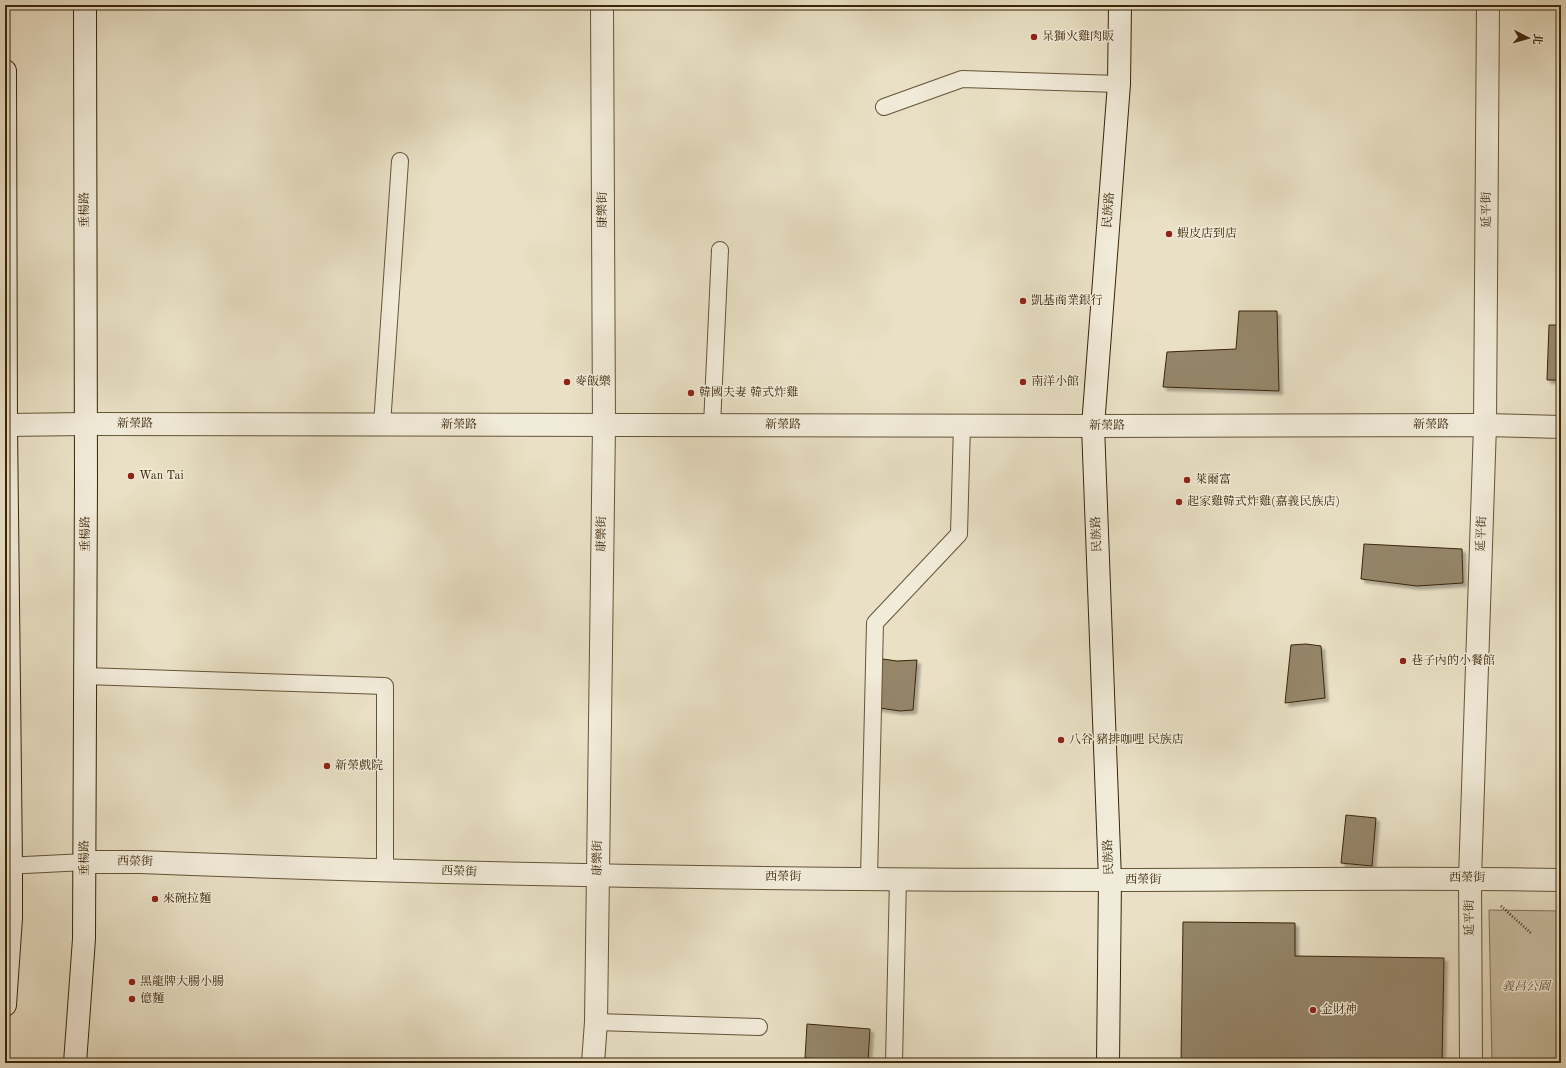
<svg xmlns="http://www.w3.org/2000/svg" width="1566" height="1068" viewBox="0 0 1566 1068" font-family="'Old Standard TT','Noto Serif TC',serif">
<defs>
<filter id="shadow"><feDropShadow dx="3.5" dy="3.5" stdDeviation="1" flood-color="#0004"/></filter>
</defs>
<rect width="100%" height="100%" fill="#e9e0c5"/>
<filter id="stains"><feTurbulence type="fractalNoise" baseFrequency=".005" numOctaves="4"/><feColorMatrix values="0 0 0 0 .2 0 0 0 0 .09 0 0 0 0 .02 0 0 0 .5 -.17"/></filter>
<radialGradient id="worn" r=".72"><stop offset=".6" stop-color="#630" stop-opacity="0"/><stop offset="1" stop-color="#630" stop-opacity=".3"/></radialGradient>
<!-- green -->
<polygon fill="#cbc0a5" stroke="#827256" points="1489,910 1561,911 1561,1063 1492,1063"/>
<!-- building -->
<g fill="#95866a" stroke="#392507" filter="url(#shadow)">
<polygon points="1239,311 1277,311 1279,391 1163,387 1167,352 1236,349"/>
<polygon points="1549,325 1561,325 1561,380 1547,380"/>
<polygon points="1364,544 1462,549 1463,583 1417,586 1361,579"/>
<polygon points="1306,644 1321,646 1325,698 1285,703 1291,645"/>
<polygon points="883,659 897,661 917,660 913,710 900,711 873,707"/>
<polygon points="1346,815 1376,818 1372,866 1341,863"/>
<polygon points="1183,922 1295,923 1295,956 1444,958 1442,1063 1181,1063"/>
<polygon points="807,1024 870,1029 868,1062 805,1058"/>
</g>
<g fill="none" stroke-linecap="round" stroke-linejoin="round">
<defs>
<g id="lane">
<polyline points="884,107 962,79 1119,84"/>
<polyline points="382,425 400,161"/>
<polyline points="712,425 720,250"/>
<polyline points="85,676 385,686 385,869"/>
<polyline points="5,866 85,862"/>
<polyline points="869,878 875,623 959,534 962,425"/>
<polyline points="596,1022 759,1027"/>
<polyline points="894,1063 898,878"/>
</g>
<g id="street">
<polyline points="5,425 86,424 1093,426 1485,425 1561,427"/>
<path d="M85,862H140C464,875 787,880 1111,880C1261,880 1411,877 1561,880"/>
<polyline points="593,1063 596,1022 604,425 602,5"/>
<polyline points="1471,1063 1470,878 1485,425 1488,5"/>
</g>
<g id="secondary">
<polyline points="5,71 6,425 11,865 11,918 5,1005"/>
<polyline points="75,1063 84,939 86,479 85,5"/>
<polyline points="1108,1063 1110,880 1093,426 1119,84 1120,5"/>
</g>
</defs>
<!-- lane casing -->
<use href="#lane" stroke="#655436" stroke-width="18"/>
<!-- street casing -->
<use href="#street" stroke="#655436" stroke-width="24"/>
<!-- secondary casing -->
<use href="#secondary" stroke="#392507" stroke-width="24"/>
<!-- path -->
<polyline stroke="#392507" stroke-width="2.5" stroke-dasharray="1 2" stroke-linecap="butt" points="1501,906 1532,934"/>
<!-- lane -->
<use href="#lane" stroke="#f1ebd9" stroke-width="16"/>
<!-- street -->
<use href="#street" stroke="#f1ebd9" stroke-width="22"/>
<!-- secondary -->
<use href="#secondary" stroke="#f1ebd9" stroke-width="22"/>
</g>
<!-- markers -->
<g fill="#8f2418" stroke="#f1ebd9" stroke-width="1.5">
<circle cx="1034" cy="37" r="4"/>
<circle cx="1169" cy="234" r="4"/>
<circle cx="1023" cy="301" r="4"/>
<circle cx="567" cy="382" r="4"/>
<circle cx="1023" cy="382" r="4"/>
<circle cx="691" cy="393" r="4"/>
<circle cx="131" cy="476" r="4"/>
<circle cx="1187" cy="480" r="4"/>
<circle cx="1179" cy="502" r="4"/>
<circle cx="1403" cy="661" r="4"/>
<circle cx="1061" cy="740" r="4"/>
<circle cx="327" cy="766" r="4"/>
<circle cx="155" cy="899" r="4"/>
<circle cx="132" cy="982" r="4"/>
<circle cx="132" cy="999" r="4"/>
<circle cx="1313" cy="1010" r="4"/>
</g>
<g text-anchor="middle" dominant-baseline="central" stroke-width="3" stroke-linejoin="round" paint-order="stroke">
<!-- poi labels -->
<g font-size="12" fill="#392507" stroke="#f1ebd9" text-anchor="start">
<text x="1042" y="37">呆獅火雞肉販</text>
<text x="1177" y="234">蝦皮店到店</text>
<text x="1031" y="301">凱基商業銀行</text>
<text x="575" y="382">麥飯樂</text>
<text x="1031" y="382">南洋小館</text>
<text x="699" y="393">韓國夫妻 韓式炸雞</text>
<text x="139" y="476">Wan Tai</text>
<text x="1195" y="480">萊爾富</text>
<text x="1187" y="502">起家雞韓式炸雞(嘉義民族店)</text>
<text x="1411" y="661">巷子內的小餐館</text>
<text x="1069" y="740">八谷 豬排咖哩 民族店</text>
<text x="335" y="766">新榮戲院</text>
<text x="163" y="899">來碗拉麵</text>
<text x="140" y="982">黑龍牌大腸小腸</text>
<text x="140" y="999">億麵</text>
<text x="1321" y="1010">金財神</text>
</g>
<!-- street labels -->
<g font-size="12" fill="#392507" stroke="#f1ebd9">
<text transform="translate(85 210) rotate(-90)">垂楊路</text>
<text transform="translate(603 210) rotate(-90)">康樂街</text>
<text transform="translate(1109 210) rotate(-86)">民族路</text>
<text transform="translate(1487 210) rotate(-90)">延平街</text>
<text x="135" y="424">新榮路</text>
<text x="459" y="425">新榮路</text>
<text x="783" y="425">新榮路</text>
<text x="1431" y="425">新榮路</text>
<text x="1107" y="426">新榮路</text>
<text transform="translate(86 534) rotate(-90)">垂楊路</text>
<text transform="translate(602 534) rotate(-89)">康樂街</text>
<text transform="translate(1097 534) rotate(-92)">民族路</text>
<text transform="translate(1482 534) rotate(-88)">延平街</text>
<text transform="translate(1109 857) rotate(-92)">民族路</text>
<text transform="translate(85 858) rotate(-90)">垂楊路</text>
<text transform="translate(598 858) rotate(-89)">康樂街</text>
<text transform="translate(135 862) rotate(1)">西榮街</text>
<text transform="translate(459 872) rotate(2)">西榮街</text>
<text x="783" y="877">西榮街</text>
<text x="1467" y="878">西榮街</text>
<text x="1143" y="880">西榮街</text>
<text transform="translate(1470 918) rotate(-90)">延平街</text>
</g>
<!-- park labels -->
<g font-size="12" font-style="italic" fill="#5e4c2e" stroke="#f1ebd9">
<text x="1526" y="987">義昌公園</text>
</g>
</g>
<!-- margin -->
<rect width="1566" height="1068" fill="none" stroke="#e9e0c5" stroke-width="20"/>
<rect x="6" y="6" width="1554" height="1056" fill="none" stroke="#392507" stroke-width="2"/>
<rect x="10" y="10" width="1546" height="1048" fill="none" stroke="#392507"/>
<!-- north arrow -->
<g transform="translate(1528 38) rotate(96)" stroke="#f1ebd9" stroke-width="3" paint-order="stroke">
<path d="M0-3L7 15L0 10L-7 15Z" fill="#392507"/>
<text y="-6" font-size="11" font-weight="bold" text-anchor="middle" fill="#392507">北</text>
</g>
<rect width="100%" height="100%" filter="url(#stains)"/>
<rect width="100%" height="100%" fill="url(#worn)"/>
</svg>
